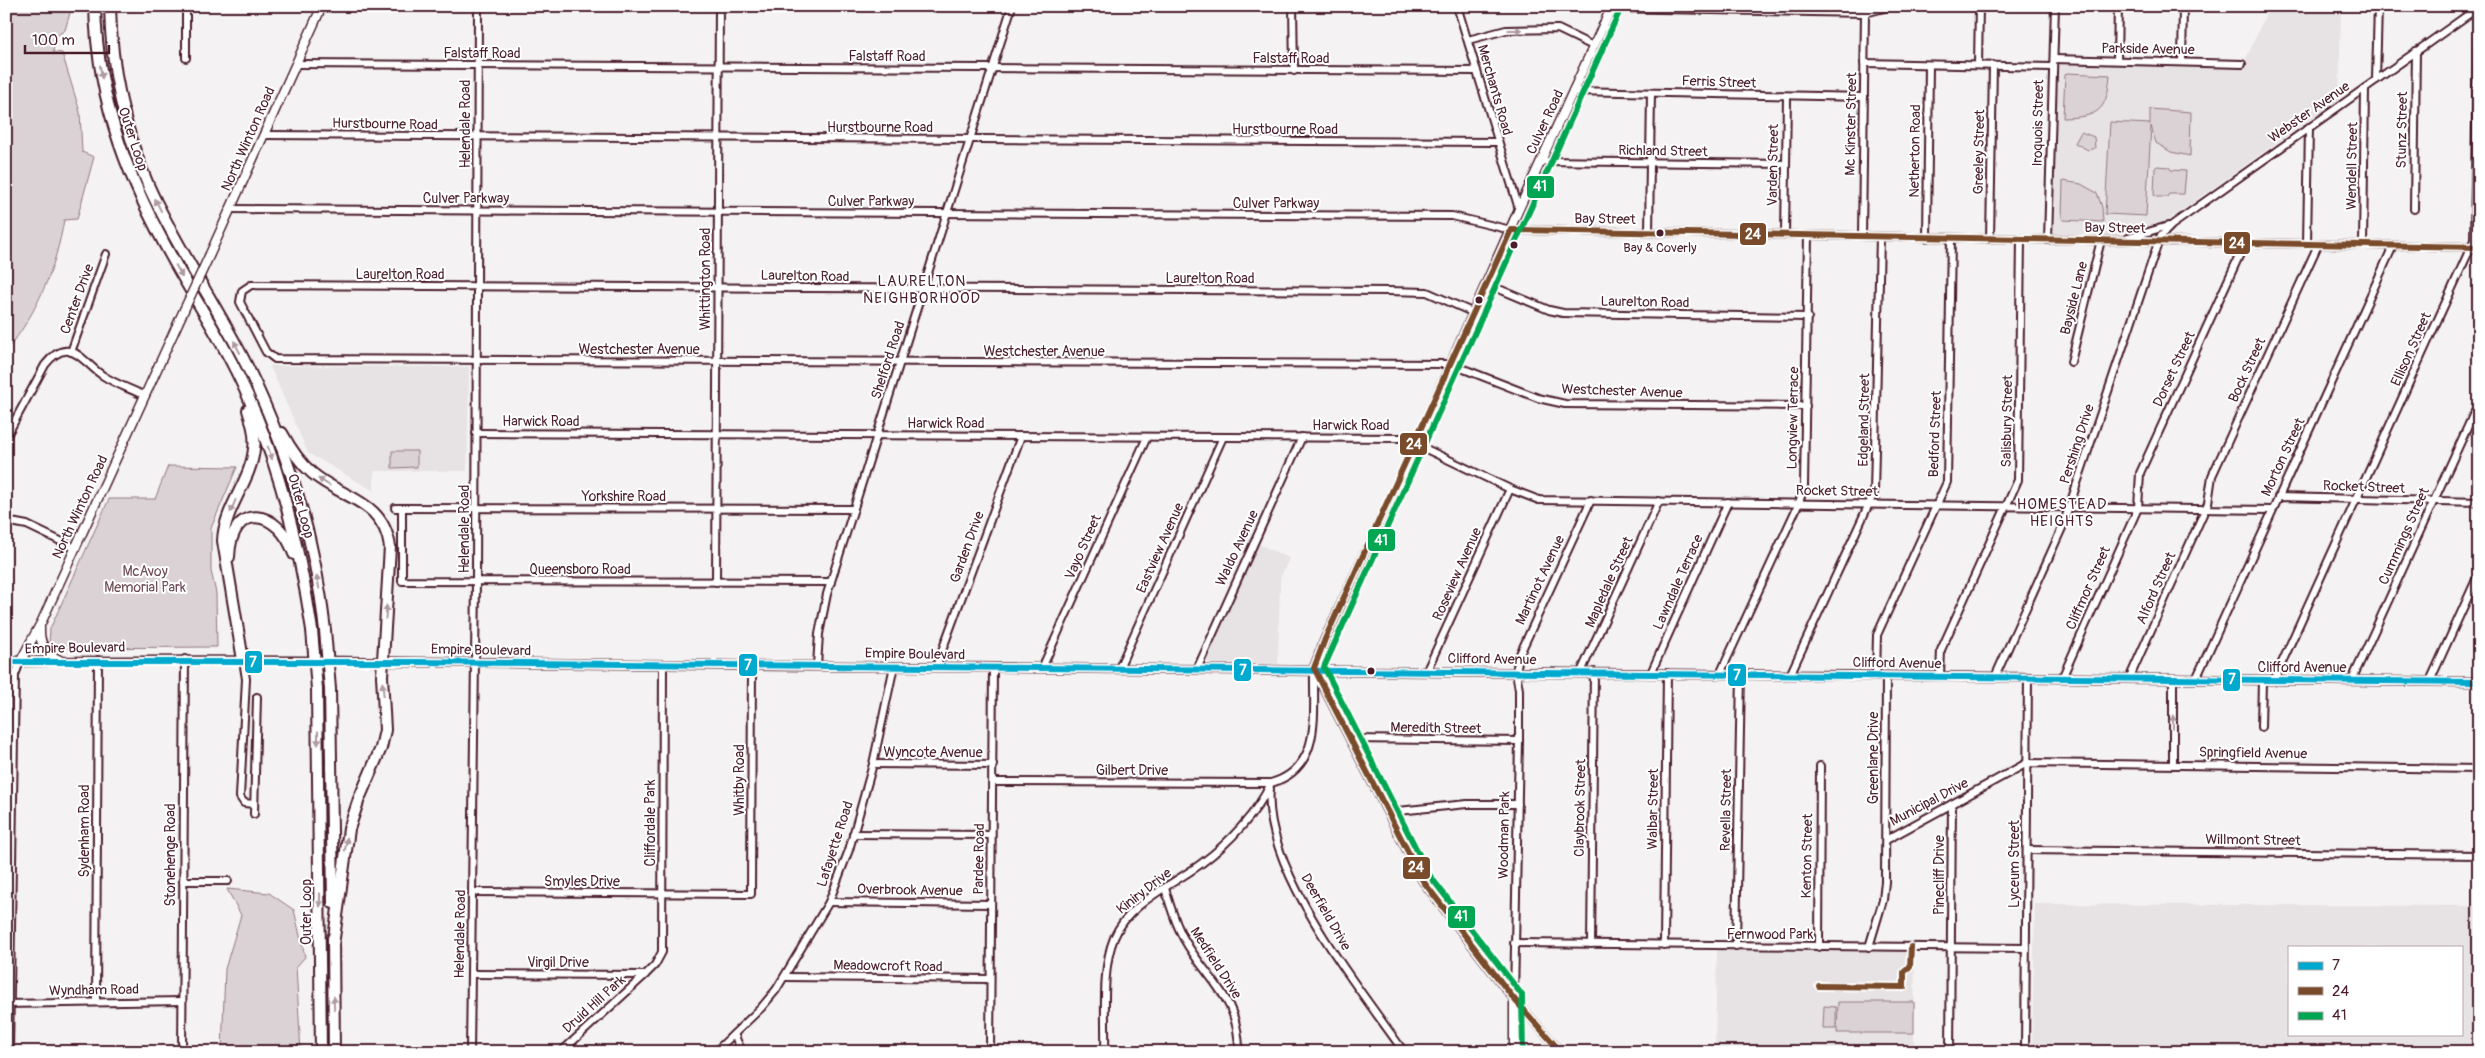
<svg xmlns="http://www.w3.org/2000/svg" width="2485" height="1058" viewBox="0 0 2485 1058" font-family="Pangolin,sans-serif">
<rect width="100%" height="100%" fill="#f4f2f2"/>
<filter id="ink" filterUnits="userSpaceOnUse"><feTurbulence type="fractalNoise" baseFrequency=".02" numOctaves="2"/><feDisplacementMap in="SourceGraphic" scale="10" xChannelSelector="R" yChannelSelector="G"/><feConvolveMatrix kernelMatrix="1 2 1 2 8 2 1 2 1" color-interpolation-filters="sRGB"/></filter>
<g filter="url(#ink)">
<!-- built -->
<g fill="#e7e2e3" fill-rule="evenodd">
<polygon points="2265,6 2341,6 2339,102 2315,118 2311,118 2163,224 2126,236 2054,234 2057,64 2243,66 2268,9"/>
<polygon points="270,366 469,367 467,471 374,471 374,491 308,453"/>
<polygon points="1256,543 1289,558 1280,579 1278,664 1210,663 1206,661 1206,657"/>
<path d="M2035,904L2479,906V1052H2032ZM2289,947H2461V1034H2289Z"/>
<polygon points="1717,950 1915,952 1914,1052 1715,1052"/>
</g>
<!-- green -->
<g fill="#dbd2d5" stroke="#927880">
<path d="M6,6H72L65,30L55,37L53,52L62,53L80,112L82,152L94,157L77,219L64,220C56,267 37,314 6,351Z"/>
<path d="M2067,73L2110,75C2107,111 2099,117 2063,118L2065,75Z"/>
<polygon points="2150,109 2191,112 2190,156 2171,152 2156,143 2151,126 2146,216 2105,214 2110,122 2150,124"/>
<polygon points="2081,132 2094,137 2095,148 2088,150 2075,143"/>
<polygon points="2157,166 2169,167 2171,170 2186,171 2184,194 2169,194 2167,197 2156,197 2154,195 2155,168"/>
<polygon points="2063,181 2081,184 2097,193 2102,207 2103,222 2063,220 2062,218"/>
<polygon points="392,451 417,451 417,467 392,468"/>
<polygon points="168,466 237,467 211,528 211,571 216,593 217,647 51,648 49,645 50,629 109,499 155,499"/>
<polygon points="227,889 269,893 294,910 305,957 296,967 301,1052 222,1052 225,969 241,915"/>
<polygon points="1838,1002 1914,1002 1914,1033 1837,1033"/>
<polygon points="1824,1006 1836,1007 1836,1028 1823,1028"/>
</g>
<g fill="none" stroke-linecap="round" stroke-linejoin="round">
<defs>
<g id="minor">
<polyline points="1293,6 1294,71"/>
<polyline points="1457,6 1519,209"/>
<polyline points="1611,8 1865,13 1892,6"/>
<polyline points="1468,40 1506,30 1558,29 1593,46"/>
<polyline points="186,58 186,6"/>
<polyline points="2054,59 2242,64"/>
<polyline points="2117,60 2118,6"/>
<polyline points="2182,62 2183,6"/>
<polyline points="1864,63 2052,67"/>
<polyline points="296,64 1477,71"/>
<polyline points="1978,65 1979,6"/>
<polyline points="2376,80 2378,6"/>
<polyline points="1573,91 1864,97"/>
<polyline points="264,135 1497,142"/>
<polyline points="1541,161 1786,164"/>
<polyline points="230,209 1452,216 1511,230 2479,247"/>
<polyline points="2414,209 2416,51"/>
<polyline points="1649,232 1651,93"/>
<polyline points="1785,235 1787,97"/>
<polyline points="1862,236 1865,13"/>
<polyline points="1927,238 1929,65"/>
<polyline points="2128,238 2168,226"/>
<polyline points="1990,239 1993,65"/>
<polyline points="2048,240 2055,6"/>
<polyline points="2307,244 2309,127"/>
<polyline points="2363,245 2365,88"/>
<polyline points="1487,284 1549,310 1563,313 1808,317"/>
<polyline points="1474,313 1427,292 1389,291 251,285 242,291 240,302 266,352 275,359 1451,364 1538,398 1565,404 1806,406"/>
<polyline points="71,352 106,254"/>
<polyline points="2071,362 2101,240"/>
<polyline points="476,433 1403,438 1510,489 1539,500 2272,510"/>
<path d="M6,437L45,365C70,333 83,363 102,375C115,384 131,389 145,396"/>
<polyline points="2278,497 2479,502"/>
<polyline points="395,508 854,509"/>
<polyline points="402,508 402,581 831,582"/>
<polyline points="6,521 27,525 75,548"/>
<polyline points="716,582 719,6"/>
<polyline points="243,660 246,679 240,797 244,803 254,804"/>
<polyline points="817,666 819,634 827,594 1012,6"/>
<polyline points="936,667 1021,436"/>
<polyline points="1042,668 1147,437"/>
<polyline points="1119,668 1223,437"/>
<polyline points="1197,669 1302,437"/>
<polyline points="1427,670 1510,489"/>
<polyline points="1581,672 1659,501"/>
<polyline points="1651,673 1728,502"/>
<polyline points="1720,674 1799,503 1804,486 1808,235"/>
<polyline points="1790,675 1874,493 1880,237"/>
<polyline points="1876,676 1877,635 1947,482 1951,238"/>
<polyline points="1940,676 1941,650 2018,480 2021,239"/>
<polyline points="1995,677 2062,528 2160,237 2172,225 2479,7"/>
<polyline points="2062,678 2138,508 2140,473 2245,243"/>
<polyline points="2129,679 2208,503 2212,476 2318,245"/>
<polyline points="2196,679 2393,246"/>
<polyline points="2274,680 2474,240 2478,8"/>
<polyline points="2352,680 2479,402"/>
<polyline points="2430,681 2479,573"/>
<polyline points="2261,727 2262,680"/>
<polyline points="1352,739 1519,741"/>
<polyline points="873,764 993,765"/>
<polyline points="2173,765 2173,679"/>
<path d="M993,782L1271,783C1323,768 1313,713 1314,670"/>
<path d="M1270,789C1262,869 1359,988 1404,1052"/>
<polyline points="1388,812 1467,804 1518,804"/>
<polyline points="254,814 257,697"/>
<polyline points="853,834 991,835"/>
<polyline points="1886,840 2027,763 2479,769"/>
<polyline points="2027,850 2479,855"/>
<polyline points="183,881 228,881"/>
<path d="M1165,888C1170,906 1175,923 1184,939C1208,982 1239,996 1239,1052"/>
<polyline points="473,892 751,894 752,665"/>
<polyline points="829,902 991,904"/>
<polyline points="1514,943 2026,948"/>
<polyline points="1591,944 1594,672"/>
<polyline points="1664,945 1667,673"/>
<polyline points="1736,946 1741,674"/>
<polyline points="1819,947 1820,766"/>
<polyline points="1869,947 1883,900 1885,882 1886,676"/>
<polyline points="471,974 645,975"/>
<polyline points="786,977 990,979"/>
<polyline points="96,1002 98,660"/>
<polyline points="6,1004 182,1001"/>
<polyline points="734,1034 742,1052"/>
<polyline points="9,1052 15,675 20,662"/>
<polyline points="182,1052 185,659"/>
<polyline points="470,1052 476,581 478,6"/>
<polyline points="561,1052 645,975 655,965 662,952 663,665"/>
<polyline points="715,1052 761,1008 776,990 829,902 849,850 873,764 894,666"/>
<polyline points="990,1052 993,668"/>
<path d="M1105,1052C1106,1018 1101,969 1114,938C1128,903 1173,885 1202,863C1229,843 1257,813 1271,783"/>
<polyline points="1561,1052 1514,999 1519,741 1519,690 1516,672 1519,656 1591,500"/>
<polyline points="1950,1052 1952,804"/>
<polyline points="2025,1052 2028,677"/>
</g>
<g id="major">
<polyline points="210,254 322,6"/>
<path d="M40,628C39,643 45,654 60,660"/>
<path d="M6,662C280,658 553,664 826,666C1377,670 1928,677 2479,682"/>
<polyline points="20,662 42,621 184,310"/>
<polyline points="1514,1052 1514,999 1423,881 1314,668 1325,639 1412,451 1519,209 1612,6"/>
</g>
<g id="highway">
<path d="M95,6C97,106 131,187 180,272C200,307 222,341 239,377C278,457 299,543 312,630"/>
<path d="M110,6C111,68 124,130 149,187C177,249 217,305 247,366C288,450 315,538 325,630"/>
<path d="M282,433C290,448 299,462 312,473C342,499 383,499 390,547L382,676L385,730L381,748L359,799L349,829L333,945"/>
<path d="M229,557C231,500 279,509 294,554"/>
<path d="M243,660L223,541C224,508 251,481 254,449C256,436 252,423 248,410"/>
<polyline points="317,689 321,1052"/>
<polyline points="330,689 333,903"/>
<polyline points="333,938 334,1052"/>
</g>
</defs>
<!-- minor casing -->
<use href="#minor" stroke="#4a1f2b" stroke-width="10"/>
<!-- major casing -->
<use href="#major" stroke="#4a1f2b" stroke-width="11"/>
<!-- highway casing -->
<use href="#highway" stroke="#4a1f2b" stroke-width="14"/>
<!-- minor -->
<use href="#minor" stroke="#fff" stroke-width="6"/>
<!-- major -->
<use href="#major" stroke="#fff" stroke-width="8"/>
<!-- highway -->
<use href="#highway" stroke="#fff" stroke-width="10"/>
<defs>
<polyline id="major-bridge" points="184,310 210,254"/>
<g id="highway-bridge">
<polyline points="312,630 317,689"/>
<polyline points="325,630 330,689"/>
</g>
</defs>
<!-- major-bridge casing -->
<use href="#major-bridge" stroke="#4a1f2b" stroke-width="11" stroke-linecap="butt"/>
<!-- highway-bridge casing -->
<use href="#highway-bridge" stroke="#4a1f2b" stroke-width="14" stroke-linecap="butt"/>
<!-- major-bridge -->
<use href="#major-bridge" stroke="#fff" stroke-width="8"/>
<!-- highway-bridge -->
<use href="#highway-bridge" stroke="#fff" stroke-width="10"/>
<defs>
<polyline id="bus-1" points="6,662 416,662 2479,682"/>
<g id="bus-2">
<polyline points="1511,230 2479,247"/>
<polyline points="1511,230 1325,639 1314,668 1423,881 1514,999 1561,1052"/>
<polyline points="1819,986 1904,987 1904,972 1910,967 1911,947"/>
</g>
<polyline id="bus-3" points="1523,1052 1522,995 1430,876 1324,667 1620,10"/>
</defs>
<!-- bus-1 casing -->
<use href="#bus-1" stroke="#fff" stroke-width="10"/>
<!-- bus-2 casing -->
<use href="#bus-2" stroke="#fff" stroke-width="10"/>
<!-- bus-3 casing -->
<use href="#bus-3" stroke="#fff" stroke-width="10"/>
<!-- bus-1 -->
<use href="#bus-1" stroke="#00a9ce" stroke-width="6"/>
<!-- bus-2 -->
<use href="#bus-2" stroke="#7a4b2a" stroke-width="6"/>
<!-- bus-3 -->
<use href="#bus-3" stroke="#00a651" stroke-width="6"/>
</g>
<!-- one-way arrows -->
<defs><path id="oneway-solid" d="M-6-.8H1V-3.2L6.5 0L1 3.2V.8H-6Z" transform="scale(1.25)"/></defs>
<g fill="#ae9aa0">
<use href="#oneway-solid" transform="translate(1515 30)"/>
<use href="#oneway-solid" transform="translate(101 72) rotate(81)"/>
<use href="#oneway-solid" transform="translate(158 205) rotate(-117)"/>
<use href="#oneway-solid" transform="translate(179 271) rotate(60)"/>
<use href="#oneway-solid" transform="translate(237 347) rotate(-117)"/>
<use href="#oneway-solid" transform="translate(270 453) rotate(71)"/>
<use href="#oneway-solid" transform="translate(324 482) rotate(-148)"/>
<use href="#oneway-solid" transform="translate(233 506) rotate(113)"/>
<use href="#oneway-solid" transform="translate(318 582) rotate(-100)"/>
<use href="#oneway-solid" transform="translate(386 612) rotate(-85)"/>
<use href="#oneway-solid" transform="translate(383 689) rotate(-96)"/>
<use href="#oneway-solid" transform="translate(2173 722) rotate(-90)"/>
<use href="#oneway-solid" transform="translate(318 738) rotate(90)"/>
<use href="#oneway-solid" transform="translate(346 844) rotate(-80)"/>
<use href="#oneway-solid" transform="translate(320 900) rotate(90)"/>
<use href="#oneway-solid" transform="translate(334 1003) rotate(-91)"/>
</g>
</g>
<!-- markers -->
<g fill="#4a1f2b" stroke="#fff" stroke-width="2">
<circle cx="1660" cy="233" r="4.5"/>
<circle cx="1514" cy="245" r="4.5"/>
<circle cx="1479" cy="300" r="4.5"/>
<circle cx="1371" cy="671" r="4.5"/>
</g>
<g text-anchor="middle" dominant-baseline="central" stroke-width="4" stroke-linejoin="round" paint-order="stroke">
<!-- bus labels -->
<g font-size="13" fill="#4a1f2b" stroke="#fff">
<text x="1660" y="248">Bay &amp; Coverly</text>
</g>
<!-- street labels -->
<g font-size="14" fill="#4a1f2b" stroke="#fff">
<text transform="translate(2148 49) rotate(1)">Parkside Avenue</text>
<text x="482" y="53">Falstaff Road</text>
<text x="887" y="56">Falstaff Road</text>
<text x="1291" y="58">Falstaff Road</text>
<text transform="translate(1719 82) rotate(2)">Ferris Street</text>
<text transform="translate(1495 90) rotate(74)">Merchants Road</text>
<text transform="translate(2309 112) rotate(-35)">Webster Avenue</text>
<text transform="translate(1545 122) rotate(-65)">Culver Road</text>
<text transform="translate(2038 123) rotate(-89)">Iroquois Street</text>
<text transform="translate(385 124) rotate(1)">Hurstbourne Road</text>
<text transform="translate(465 124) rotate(-90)">Helendale Road</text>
<text transform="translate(1851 124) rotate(-89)">Mc Kinster Street</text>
<text x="880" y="127">Hurstbourne Road</text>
<text x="1285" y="129">Hurstbourne Road</text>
<text transform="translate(2402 130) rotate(-89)">Stunz Street</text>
<text transform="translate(133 139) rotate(72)">Outer Loop</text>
<text transform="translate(248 139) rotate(-66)">North Winton Road</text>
<text transform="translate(1663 151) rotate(1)">Richland Street</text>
<text transform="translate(1915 151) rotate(-89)">Netherton Road</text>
<text transform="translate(1979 152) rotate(-89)">Greeley Street</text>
<text transform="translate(1773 165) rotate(-89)">Varden Street</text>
<text transform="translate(2352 166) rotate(-89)">Wendell Street</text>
<text x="466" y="198">Culver Parkway</text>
<text x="871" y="201">Culver Parkway</text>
<text x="1276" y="203">Culver Parkway</text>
<text transform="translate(1605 219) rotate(1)">Bay Street</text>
<text transform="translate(2115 228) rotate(1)">Bay Street</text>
<text x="400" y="274">Laurelton Road</text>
<text transform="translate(805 276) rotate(1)">Laurelton Road</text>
<text x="1210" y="278">Laurelton Road</text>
<text transform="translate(705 279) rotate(-90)">Whittington Road</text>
<text transform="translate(2074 298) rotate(-76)">Bayside Lane</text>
<text transform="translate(77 299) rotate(-70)">Center Drive</text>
<text transform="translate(1645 302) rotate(1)">Laurelton Road</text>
<text x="639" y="349">Westchester Avenue</text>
<text transform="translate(2411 349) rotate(-66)">Ellison Street</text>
<text x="1044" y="351">Westchester Avenue</text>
<text transform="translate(888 360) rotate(-72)">Shelford Road</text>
<text transform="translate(2174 369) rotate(-65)">Dorset Street</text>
<text transform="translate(2247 370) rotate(-65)">Bock Street</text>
<text transform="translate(1622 391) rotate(2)">Westchester Avenue</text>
<text transform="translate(1793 418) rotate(-89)">Longview Terrace</text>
<text transform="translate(1864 420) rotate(-89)">Edgeland Street</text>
<text x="541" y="421">Harwick Road</text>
<text transform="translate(2007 421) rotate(-89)">Salisbury Street</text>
<text x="946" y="423">Harwick Road</text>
<text x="1351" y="425">Harwick Road</text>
<text transform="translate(1935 434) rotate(-88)">Bedford Street</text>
<text transform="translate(2077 444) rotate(-72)">Pershing Drive</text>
<text transform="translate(2283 457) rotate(-65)">Morton Street</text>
<text transform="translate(2364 487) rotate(2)">Rocket Street</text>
<text transform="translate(1837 491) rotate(1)">Rocket Street</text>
<text x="624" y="496">Yorkshire Road</text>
<text transform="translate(301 506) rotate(75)">Outer Loop</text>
<text transform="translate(80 507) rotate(-65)">North Winton Road</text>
<text transform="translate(464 529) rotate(-90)">Helendale Road</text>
<text transform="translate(2404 536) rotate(-66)">Cummings Street</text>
<text transform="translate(967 547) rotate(-70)">Garden Drive</text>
<text transform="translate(1083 547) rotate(-66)">Vayo Street</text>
<text transform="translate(1160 548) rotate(-66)">Eastview Avenue</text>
<text transform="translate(1237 548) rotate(-65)">Waldo Avenue</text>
<text x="580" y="569">Queensboro Road</text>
<text transform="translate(1457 574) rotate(-66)">Roseview Avenue</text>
<text transform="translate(1540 580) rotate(-65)">Martinot Avenue</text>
<text transform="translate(1609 582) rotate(-66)">Mapledale Street</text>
<text transform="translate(1678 582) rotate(-66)">Lawndale Terrace</text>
<text transform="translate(2088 588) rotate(-66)">Cliffmor Street</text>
<text transform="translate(2156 588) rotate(-66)">Alford Street</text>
<text transform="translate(75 648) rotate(-1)">Empire Boulevard</text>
<text transform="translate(481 650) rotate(1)">Empire Boulevard</text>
<text transform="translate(915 654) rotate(1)">Empire Boulevard</text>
<text transform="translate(1492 659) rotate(1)">Clifford Avenue</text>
<text transform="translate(1897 663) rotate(1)">Clifford Avenue</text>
<text x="2302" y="667">Clifford Avenue</text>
<text transform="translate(1436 728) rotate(1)">Meredith Street</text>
<text x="933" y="752">Wyncote Avenue</text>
<text transform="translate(2253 753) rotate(1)">Springfield Avenue</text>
<text transform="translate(1873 758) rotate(-90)">Greenlane Drive</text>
<text x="1132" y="770">Gilbert Drive</text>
<text transform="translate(739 780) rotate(-90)">Whitby Road</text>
<text transform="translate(1929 802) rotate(-28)">Municipal Drive</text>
<text transform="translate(1580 808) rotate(-89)">Claybrook Street</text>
<text transform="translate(1653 809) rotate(-89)">Walbar Street</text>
<text transform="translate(1726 810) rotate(-89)">Revella Street</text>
<text transform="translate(650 823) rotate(-90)">Cliffordale Park</text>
<text transform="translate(84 831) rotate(-90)">Sydenham Road</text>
<text transform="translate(1504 835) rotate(-89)">Woodman Park</text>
<text transform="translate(2253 840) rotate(1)">Willmont Street</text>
<text transform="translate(835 844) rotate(-72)">Lafayette Road</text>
<text transform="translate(170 855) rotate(-90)">Stonehenge Road</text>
<text transform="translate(1807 856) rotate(-89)">Kenton Street</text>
<text transform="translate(979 859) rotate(-89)">Pardee Road</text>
<text transform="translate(2014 864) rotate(-90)">Lyceum Street</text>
<text transform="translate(1939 875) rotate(-90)">Pinecliff Drive</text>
<text x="582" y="881">Smyles Drive</text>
<text transform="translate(910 890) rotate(1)">Overbrook Avenue</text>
<text transform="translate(1144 891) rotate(-38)">Kiniry Drive</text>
<text transform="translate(306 912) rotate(-90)">Outer Loop</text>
<text transform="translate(1326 912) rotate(60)">Deerfield Drive</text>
<text transform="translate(460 934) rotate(-89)">Helendale Road</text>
<text x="1770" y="934">Fernwood Park</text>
<text x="558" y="962">Virgil Drive</text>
<text transform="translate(1216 963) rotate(57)">Medfield Drive</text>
<text transform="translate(888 966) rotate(1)">Meadowcroft Road</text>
<text transform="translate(94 990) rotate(-1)">Wyndham Road</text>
<text transform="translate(594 1004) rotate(-42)">Druid Hill Park</text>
</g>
<!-- park labels -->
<g font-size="14" fill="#6e4c56" stroke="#fff">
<text x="145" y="571">McAvoy<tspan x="145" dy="16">Memorial Park</tspan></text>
</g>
<!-- neighbourhood labels -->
<g font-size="15" letter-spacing="1" fill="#4a1f2b" stroke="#fff">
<text x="922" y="281">LAURELTON<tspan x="922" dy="17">NEIGHBORHOOD</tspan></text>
<text x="2062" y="504">HOMESTEAD<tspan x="2062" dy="17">HEIGHTS</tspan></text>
</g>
</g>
<g stroke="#fff" stroke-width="2">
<rect x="1526" y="175" width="29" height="24" rx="5" fill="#00a651"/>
<rect x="1739" y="222" width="28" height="24" rx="5" fill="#7a4b2a"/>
<rect x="2223" y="231" width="28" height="24" rx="5" fill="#7a4b2a"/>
<rect x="1399" y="432" width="29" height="24" rx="5" fill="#7a4b2a"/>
<rect x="1367" y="528" width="29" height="24" rx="5" fill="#00a651"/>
<rect x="244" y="650" width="19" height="24" rx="5" fill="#00a9ce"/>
<rect x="738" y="653" width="20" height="24" rx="5" fill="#00a9ce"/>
<rect x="1233" y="658" width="19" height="24" rx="5" fill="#00a9ce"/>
<rect x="1727" y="663" width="20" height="24" rx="5" fill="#00a9ce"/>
<rect x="2222" y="668" width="19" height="24" rx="5" fill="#00a9ce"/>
<rect x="1402" y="856" width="29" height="24" rx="5" fill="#7a4b2a"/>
<rect x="1447" y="905" width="29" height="24" rx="5" fill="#00a651"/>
</g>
<g font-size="14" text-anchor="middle" font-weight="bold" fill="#fff">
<text x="1540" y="191">41</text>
<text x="1753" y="239">24</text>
<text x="2237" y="248">24</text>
<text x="1414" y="449">24</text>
<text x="1381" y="545">41</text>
<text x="253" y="667">7</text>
<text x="748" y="670">7</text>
<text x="1243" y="675">7</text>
<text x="1737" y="680">7</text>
<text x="2232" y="684">7</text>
<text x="1416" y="872">24</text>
<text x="1461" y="921">41</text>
</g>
<!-- margin -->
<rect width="2485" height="1058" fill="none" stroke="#fff" stroke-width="25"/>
<rect x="12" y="12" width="2460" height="1033" fill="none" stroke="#4a1f2b" stroke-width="2" filter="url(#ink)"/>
<!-- legend -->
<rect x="2288" y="946" width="175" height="90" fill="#ffffff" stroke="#b7a5aa"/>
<rect x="2298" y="962" width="25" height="8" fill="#00a9ce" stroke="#b7a5aa"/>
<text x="2332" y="970" font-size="15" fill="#4a1f2b">7</text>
<rect x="2298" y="987" width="25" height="8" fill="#7a4b2a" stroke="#b7a5aa"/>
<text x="2332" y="996" font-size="15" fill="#4a1f2b">24</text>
<rect x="2298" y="1012" width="25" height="8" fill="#00a651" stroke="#b7a5aa"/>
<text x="2332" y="1020" font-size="15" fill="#4a1f2b">41</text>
<!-- scale -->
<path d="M25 45v8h84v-8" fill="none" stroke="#4a1f2b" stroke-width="2.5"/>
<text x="32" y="45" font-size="15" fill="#4a1f2b" stroke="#ffffff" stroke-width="4" paint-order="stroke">100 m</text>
</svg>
